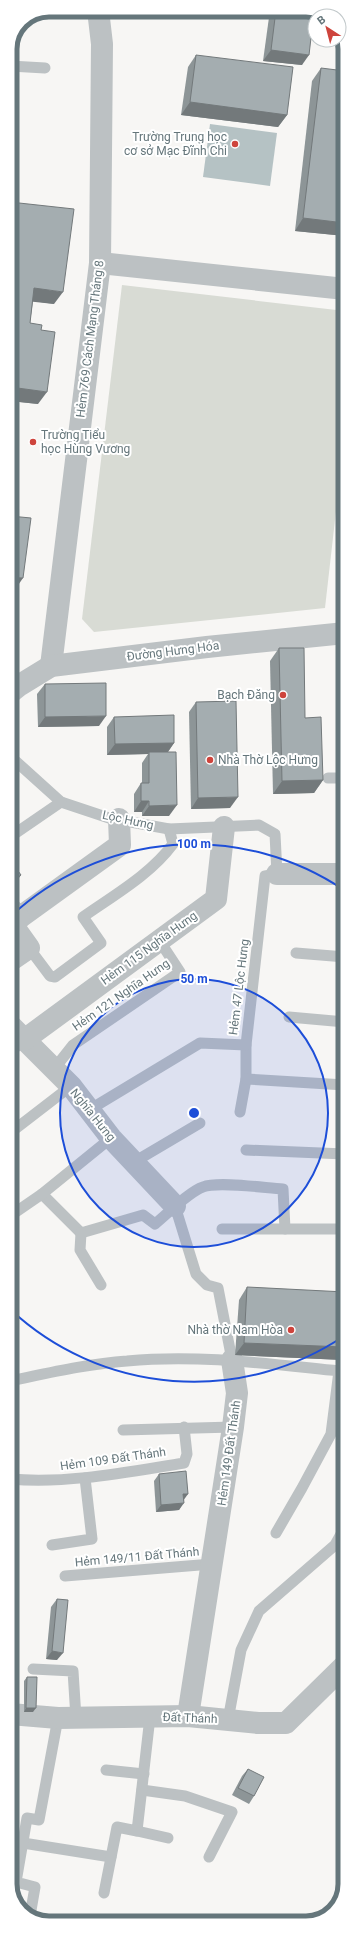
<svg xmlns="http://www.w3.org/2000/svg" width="355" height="1933" viewBox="0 0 355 1933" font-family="Roboto,sans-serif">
<rect width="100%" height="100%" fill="#f7f6f4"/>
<!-- green -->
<polygon fill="#d8dbd4" points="122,285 345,311 345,432 325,608 94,632 82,619"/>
<!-- water -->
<polygon fill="#b5c2c4" points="210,124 277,133 270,186 203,177"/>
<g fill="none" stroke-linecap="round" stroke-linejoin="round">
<!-- lane -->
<g stroke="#bcc1c3" stroke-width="11">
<polyline points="10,66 45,68"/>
<polyline points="10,756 61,802 109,818 169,829 259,825 275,834 277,874 265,876 246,1045 246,1079 240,1112"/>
<polyline points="328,778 345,778"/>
<polyline points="10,837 61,802"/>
<path d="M29,948L50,976L55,977L101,943L83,917C114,895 150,875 173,844L169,829"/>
<polyline points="296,953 345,957"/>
<polyline points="289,1017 345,1022"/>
<polyline points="10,1052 24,1040"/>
<polyline points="54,1069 73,1045 180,972 159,940"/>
<polyline points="246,1079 345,1085"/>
<polyline points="89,1110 200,1043 246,1045"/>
<polyline points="10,1133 71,1086"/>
<polyline points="246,1150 345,1154"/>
<polyline points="134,1162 200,1123"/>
<path d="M42,1194L81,1233L143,1215L155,1224C166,1215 190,1191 203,1187C218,1181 265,1188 283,1189L285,1229"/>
<polyline points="175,1206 196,1274 207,1285 218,1288 232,1360"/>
<polyline points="10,1216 42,1194 111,1138"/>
<polyline points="222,1229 345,1229"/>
<polyline points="81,1233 80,1250 101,1285"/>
<path d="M10,1381C49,1373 87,1364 127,1361C198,1354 269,1364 339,1371L345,1367"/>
<polyline points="123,1430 233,1427"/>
<path d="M10,1479C69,1484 127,1472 184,1463L187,1454L184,1427"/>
<polyline points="276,1533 302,1488 331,1434 339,1371"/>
<polyline points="52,1545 92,1539 85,1478"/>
<polyline points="65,1576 212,1564"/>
<polyline points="33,1669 73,1671 76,1718"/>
<polyline points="228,1720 241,1650 259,1611 335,1545 345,1527"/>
<polyline points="106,1770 144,1774"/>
<polyline points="142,1790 185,1796 232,1812 209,1857"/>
<polyline points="137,1831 168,1838"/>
<polyline points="23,1843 111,1857"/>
<polyline points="104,1893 117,1827 137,1831 150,1717"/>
<polyline points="30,1916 35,1887 16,1882 27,1818 39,1820 58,1718"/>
</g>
<!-- street -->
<g stroke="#bcc1c3" stroke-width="22">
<polyline points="100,263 345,289"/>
<polyline points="51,666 100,263 102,44 98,10"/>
<polyline points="10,693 20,685 51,666 207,647 345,633"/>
<polyline points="277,874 345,874"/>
<polyline points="10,908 19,918 120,845 119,819"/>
<polyline points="10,961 29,948 14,927 19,918"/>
<polyline points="10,1025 71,1086 111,1138 175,1206"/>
<polyline points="24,1040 216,899 224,827"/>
<polyline points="10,1714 58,1718 188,1716 258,1723 286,1723 345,1665"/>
<polyline points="188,1716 233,1427 237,1393 232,1360"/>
</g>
</g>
<!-- wall -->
<g fill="#8d9597">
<polygon points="270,10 311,10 302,65 263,61"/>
<polygon points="196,55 287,115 278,127 181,115 188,67"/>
<polygon points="321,68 345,189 345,236 295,231 312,81"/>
<polygon points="10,202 54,304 33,301 30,323 41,330 38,404 10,401"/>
<polygon points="279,648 323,780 314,793 273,794 270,661"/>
<polygon points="45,684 99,726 38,727 37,694"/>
<polygon points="196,702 230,808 191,809 189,712"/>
<polygon points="114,717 174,743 168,752 169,816 142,816 142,812 134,812 134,794 141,783 142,783 142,763 148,754 107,755 107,727"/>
<polygon points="247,1287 343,1360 235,1355 239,1300"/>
<polygon points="159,1474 184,1500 179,1510 156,1512 154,1481"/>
<polygon points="57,1599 57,1660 46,1659 51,1607"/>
<polygon points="27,1677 33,1712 24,1712 24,1681"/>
<polygon points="248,1769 254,1796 249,1804 232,1795 242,1776"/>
</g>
<!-- shaded-wall -->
<g fill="#73797b">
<polygon points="271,50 309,55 302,65 263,61"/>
<polygon points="190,102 287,115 278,127 181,115"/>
<polygon points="303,218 345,223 345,236 295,231"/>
<polygon points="34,288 63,292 54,304 26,301"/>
<polygon points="10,387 47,392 38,404 10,401"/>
<polygon points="10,577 23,578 14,591 10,590"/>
<polygon points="106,716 99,726 38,727 45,717"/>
<polygon points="174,743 167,753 149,752 148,754 107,755 115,744"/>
<polygon points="323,780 314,793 273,794 282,781"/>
<polygon points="238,797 230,808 191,809 198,798"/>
<polygon points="141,801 149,801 142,812 134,812"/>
<polygon points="177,805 169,816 142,816 149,806"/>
<polygon points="21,875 16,882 10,887 10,883"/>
<polygon points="244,1343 345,1347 345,1358 343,1360 235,1355"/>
<polygon points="183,1494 188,1494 183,1501"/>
<polygon points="184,1503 179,1510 156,1512 161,1505"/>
<polygon points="52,1651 63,1653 57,1660 46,1659"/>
<polygon points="26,1708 36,1708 33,1712 24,1712"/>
</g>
<!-- building -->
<g fill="#a4adb0" stroke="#73797b">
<polygon points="276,10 311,10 314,12 309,55 271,50"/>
<polygon points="196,55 293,67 287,115 190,102"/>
<polygon points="321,68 345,71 345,223 303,218"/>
<polygon points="10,202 74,209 63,292 34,288 30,323 42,325 41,330 55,332 47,392 10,387 12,368 10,368"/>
<polygon points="10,516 31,518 23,578 10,577"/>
<polygon points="279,648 304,648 305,718 321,717 323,780 282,781"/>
<polygon points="106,683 106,716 45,717 45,684"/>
<polygon points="236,701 238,797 198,798 196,702"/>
<polygon points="174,715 174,743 115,744 114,717"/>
<polygon points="149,752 176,752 177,805 149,806 149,801 141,801 141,783 149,783"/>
<polygon points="10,860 21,875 10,883"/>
<polygon points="247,1287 345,1292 345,1347 244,1343"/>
<polygon points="186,1471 188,1494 183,1494 184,1503 161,1505 159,1474"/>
<polygon points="57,1599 68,1600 63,1653 52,1651"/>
<polygon points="27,1677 37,1677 36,1708 26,1708"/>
<polygon points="248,1769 264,1777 254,1796 238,1788"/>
</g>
<!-- distance rings -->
<circle cx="194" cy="1113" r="134" fill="#1d4ed8" fill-opacity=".12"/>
<g fill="none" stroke="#1d4ed8" stroke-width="2">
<circle cx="194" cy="1113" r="134"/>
<path d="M344 1336A269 269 0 0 1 11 1310M11 916A269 269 0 0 1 344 890"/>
</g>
<!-- markers -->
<g fill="#ce443c" stroke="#fff" stroke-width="1.5">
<circle cx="235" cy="144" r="4"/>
<circle cx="33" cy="442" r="4"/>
<circle cx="283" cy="695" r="4"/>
<circle cx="210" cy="760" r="4"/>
<circle cx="291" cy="1330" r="4"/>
</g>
<g text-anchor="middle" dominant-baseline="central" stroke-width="4" stroke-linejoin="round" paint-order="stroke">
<!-- poi labels -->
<g font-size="12" fill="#65767b" stroke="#fff" text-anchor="end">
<text x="227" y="137">Trường Trung học<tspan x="227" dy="14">cơ sở Mạc Đĩnh Chi</tspan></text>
<text x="41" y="435" text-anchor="start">Trường Tiểu<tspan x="41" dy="14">học Hùng Vương</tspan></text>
<text x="275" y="695">Bạch Đăng</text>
<text x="218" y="760" text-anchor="start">Nhà Thờ Lộc Hưng</text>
<text x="283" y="1330">Nhà thờ Nam Hòa</text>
</g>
<!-- street labels -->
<g font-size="12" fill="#65767b" stroke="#fff">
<text transform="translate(90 339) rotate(-83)">Hẻm 769 Cách Mạng Tháng 8</text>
<text transform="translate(173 651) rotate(-7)">Đường Hưng Hóa</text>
<text transform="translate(128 820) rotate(12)">Lộc Hưng</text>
<text transform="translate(149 948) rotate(-36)">Hẻm 115 Nghĩa Hưng</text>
<text transform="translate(239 987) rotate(-83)">Hẻm 47 Lộc Hưng</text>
<text transform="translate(121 995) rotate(-35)">Hẻm 121 Nghĩa Hưng</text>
<text transform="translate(93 1115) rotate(51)">Nghĩa Hưng</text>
<text transform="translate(229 1453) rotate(-82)">Hẻm 149 Đất Thánh</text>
<text transform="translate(113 1459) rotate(-8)">Hẻm 109 Đất Thánh</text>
<text transform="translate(137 1557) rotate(-5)">Hẻm 149/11 Đất Thánh</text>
<text transform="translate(190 1718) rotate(2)">Đất Thánh</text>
</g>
</g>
<!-- crop -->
<path d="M0 0H355V1933H0ZM49 17H306A32 32 0 0 1 338 49V1884A32 32 0 0 1 306 1916H49A32 32 0 0 1 17 1884V49A32 32 0 0 1 49 17Z" fill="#fff" fill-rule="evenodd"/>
<path fill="none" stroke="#65767b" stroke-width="5" d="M49 17H306A32 32 0 0 1 338 49V1884A32 32 0 0 1 306 1916H49A32 32 0 0 1 17 1884V49A32 32 0 0 1 49 17Z"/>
<circle cx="194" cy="1113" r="6" fill="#1d4ed8" stroke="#fff" stroke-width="2"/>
<g font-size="12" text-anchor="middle" font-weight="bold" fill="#1d4ed8" stroke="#fff" stroke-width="4" stroke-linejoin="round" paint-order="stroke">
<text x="194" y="848">100 m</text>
<text x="194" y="983">50 m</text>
</g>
<!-- north arrow -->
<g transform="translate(327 28) rotate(324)"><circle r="19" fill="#ffffff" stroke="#c1c8ca"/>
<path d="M0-3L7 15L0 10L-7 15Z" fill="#ce443c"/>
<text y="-6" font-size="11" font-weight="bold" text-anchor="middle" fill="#65767b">B</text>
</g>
</svg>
